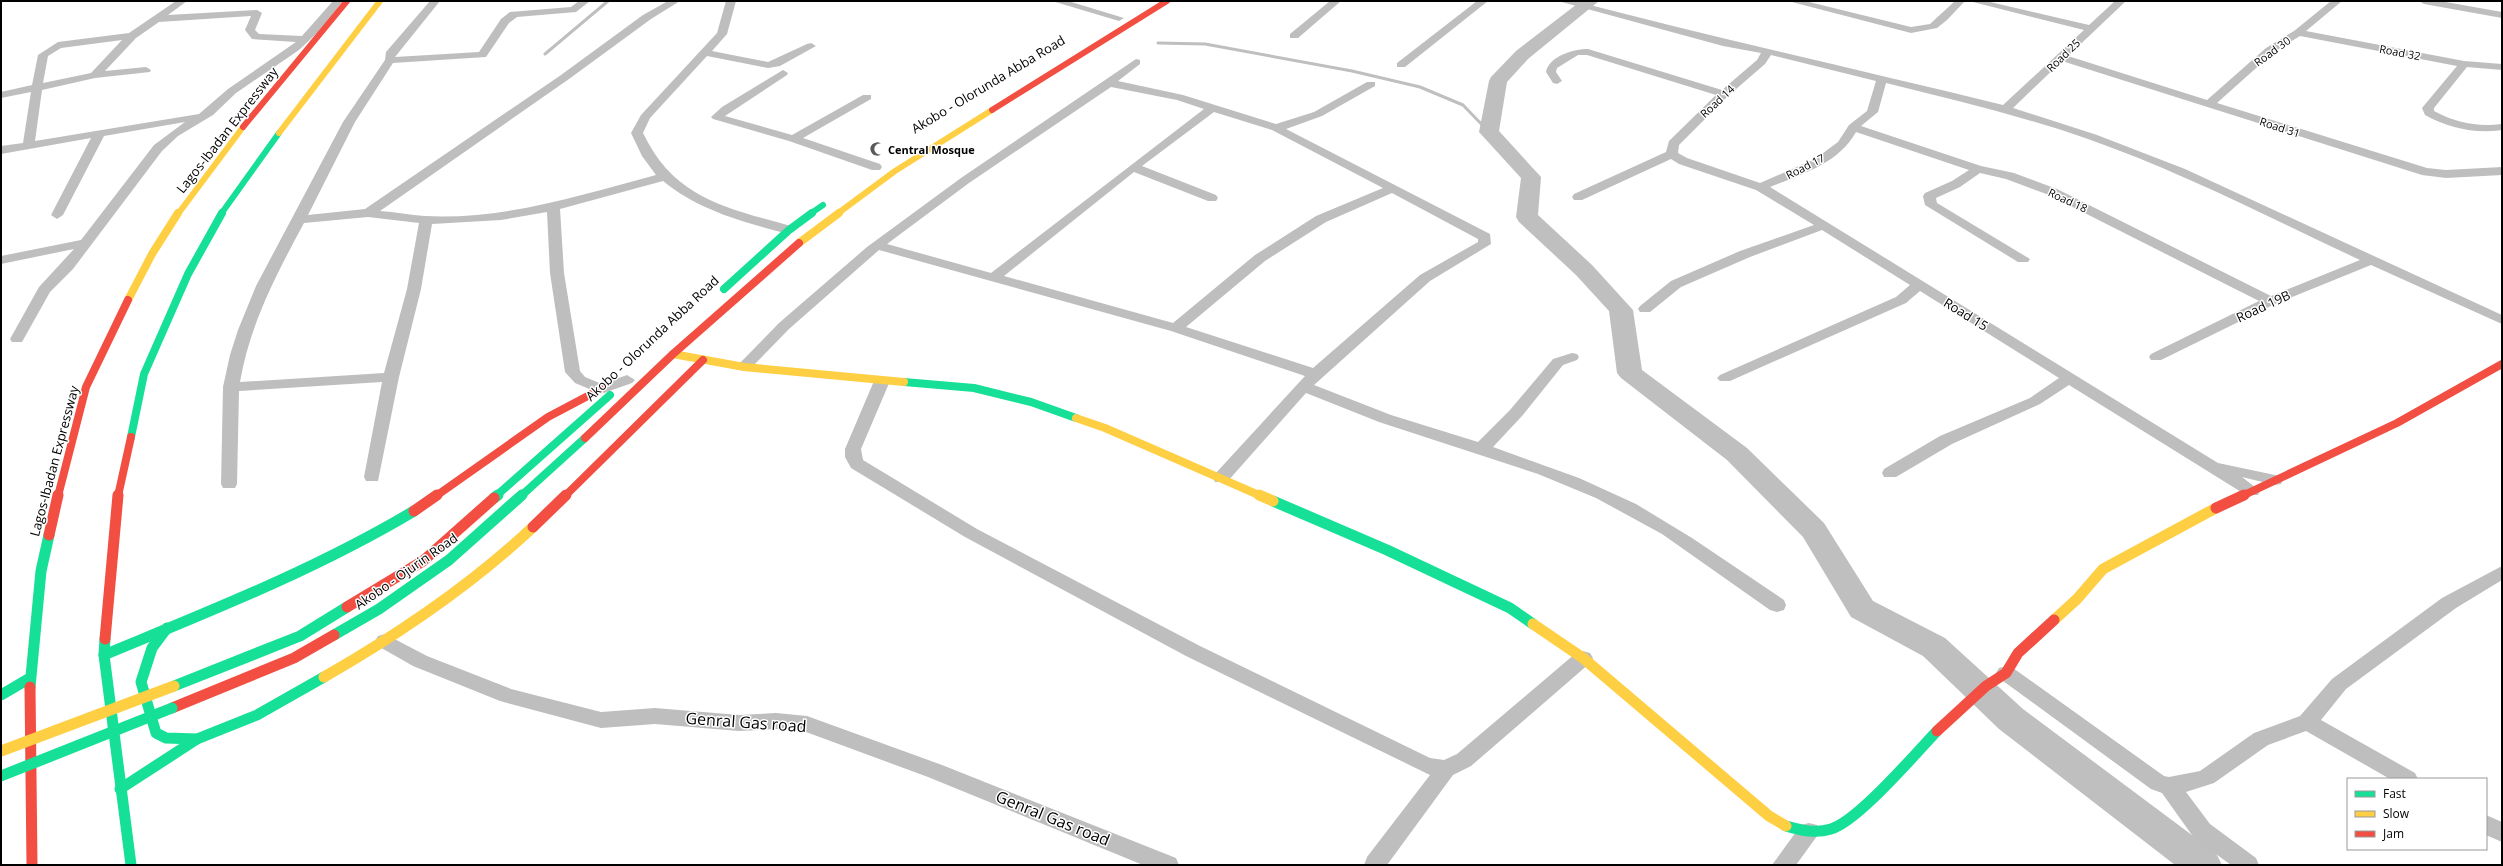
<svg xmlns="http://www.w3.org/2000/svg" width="2503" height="866" viewBox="0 0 2503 866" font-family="'Open Sans',sans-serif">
<rect width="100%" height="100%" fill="#fff"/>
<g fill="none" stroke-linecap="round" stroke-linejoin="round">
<!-- stream -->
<g stroke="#bfbfbf" stroke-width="3">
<polyline points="1158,43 1205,44 1352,71 1420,87 1463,105 1489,132"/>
<polyline points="545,54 608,1"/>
</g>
<!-- river -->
<polygon fill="#bfbfbf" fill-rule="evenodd" points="1581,1 1599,1 1528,59 1507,82 1499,131 1541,177 1538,215 1592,265 1633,310 1642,370 1747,448 1824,523 1873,601 1945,638 2023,709 2216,853 2222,865 2175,865 1999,729 1923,656 1851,617 1803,537 1727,460 1621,378 1617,373 1609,311 1576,275 1519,222 1516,217 1521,178 1479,132 1489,81 1491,77 1516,51"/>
<!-- street -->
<g fill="#bebebe" fill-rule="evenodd">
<path d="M176,1H187L168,15L257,10L262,13L255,30L259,34L302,36L333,1H343L317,33L299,50L236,93L213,115L178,136L162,151L73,269L50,292L22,342H12L10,339L39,287L74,249L1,264V256L81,240L154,145L185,122L104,136L63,215L57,219L51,215L91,138L1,154V146L23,143L31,92L1,98V92L32,85L38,55L58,42L129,33ZM251,16L245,30L252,39L296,42L228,89L199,114L35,141L42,90L95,78L150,72L151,70L146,67L105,71L136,38L159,22ZM122,40L91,73L43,83L48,56L61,48Z"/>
<path d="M430,1H440L395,57L479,52L501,19L510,12L571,7L579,1H590L576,12L517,17L509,23L486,57L393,63L355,122L308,215L365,209L561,75L643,15L668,1H680L651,19L569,79L380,211C395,212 410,215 425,216C505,220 581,195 656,175L642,156L631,133L641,115L717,33L726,1H736L727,34L712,51L768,62L807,44L811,43L816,46L780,66L768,68L707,56L650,118L643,133C675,200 728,208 794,227L796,230L789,234C745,223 698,210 663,181L560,209L564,273L580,371L585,377L602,384L627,375L635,380L632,383L601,394L575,383L565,372L550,273L547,212L501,220L432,224L421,289L399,377L378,481H366L364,477L382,382L239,391L237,484L235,488H223L221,484L223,387L230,355L238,330L256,286L343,122L385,60L386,52ZM368,217L419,223L407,289L384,373L240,382C250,324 276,275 304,223Z"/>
<polygon points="1052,1 1068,1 1124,18 1119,21"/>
<polygon points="1330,1 1341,1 1298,38 1290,38 1290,34"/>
<polygon points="1477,1 1488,1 1405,67 1397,67 1397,63"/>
<path d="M1558,1H1574C1717,38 1860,70 2003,105L2084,30L1969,1H1986L2089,25L2115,1H2126L2068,56L2207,100L2266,48L2294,31L2331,1H2342L2306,31L2464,61L2502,64V70L2467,67L2434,108V111C2456,123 2478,127 2502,124V130C2475,134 2449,128 2425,115L2422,108L2457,66L2300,36L2274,52L2217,103L2427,168L2446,170L2502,167V175L2446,178L2422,175L2062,61L2013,108L2097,135L2185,169L2502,315V324L2371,265L2275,304L2161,360H2151L2149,357L2151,354L2259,301L2049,195L2006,179L1980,173L1960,187L1936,198L1937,203L2030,259L2028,262H2018L1925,205L1923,196L1925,193L1952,181L1969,170L1856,132C1838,164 1802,174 1770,187L2218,463L2275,475L2281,476L2283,480L2281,484L2275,485L2242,477L2260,491L2258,495H2246L2069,385L2040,404L1952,444L1896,477H1884L1882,473L1884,469L1940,436L2030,398L2059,378L1920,291L1906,303L1730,381H1720L1717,378L1720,375L1896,297L1910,285L1822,230L1750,257L1681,287L1650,312H1640L1638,309L1640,306L1671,281L1740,251L1814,225L1756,190L1679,164L1671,159L1582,200H1574L1572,197L1574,194L1666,152L1669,141L1716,95L1587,55H1578L1557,68L1556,72L1562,81L1557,84L1553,83L1546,72C1549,56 1574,49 1588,49L1722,90L1757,60L1761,53L1723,46ZM1771,55L1876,81L1867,111L1849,125L1838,142L1815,159L1760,183L1687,158L1678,153L1679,145L1728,96L1765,64ZM1886,83C1954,100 2022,116 2088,139C2182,172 2270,218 2360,260L2271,296L2057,189L2014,173L1981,166L1861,126L1878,112Z"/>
<polygon points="1788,1 1805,1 1911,27 1930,24 1955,1 1965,1 1947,20 1937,28 1911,33"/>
<polygon points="2419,1 2440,1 2502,12 2502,18 2424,4"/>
<path d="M1136,59L1140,60V64L1118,81L1183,95L1276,124L1314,112L1367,82H1375V86L1322,116L1286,129L1490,234L1491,244L1430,281L1314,385L1391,415L1478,442L1510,410L1553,359L1572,353L1577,354L1579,357L1577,360L1563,365L1522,416L1493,447L1579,478L1636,504L1692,538L1784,600L1786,605L1784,610L1777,612L1770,610L1662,534L1596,498L1538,474L1379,422L1306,393L1227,482H1215L1213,478L1215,474L1305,376L1171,331L879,250L789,329L749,370H739L736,367L739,364L779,323L867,247L961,178ZM1111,87L1177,100L1204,109L991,273L887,244L969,183ZM1214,112L1272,130L1383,188L1316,216L1255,255L1173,323L1004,276L1134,172L1208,201H1216L1218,198L1216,195L1142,166ZM1392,193L1478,239V242L1420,275L1313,368L1186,327L1265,261L1326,222Z"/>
<polygon points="783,70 788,73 787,75 725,116 792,135 863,95 871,95 871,99 803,138 880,164 882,167 880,170 872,170 789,141 713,119 711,117 722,107"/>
<polygon points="882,376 890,381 861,449 863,460 977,529 1200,646 1430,758 1444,760 1457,754 1576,653 1583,651 1590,653 1593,658 1590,663 1471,766 1453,775 1387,865 1364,865 1367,857 1430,775 1186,656 965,537 851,468 845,457 845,449 874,381"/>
<polygon points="2502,566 2502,580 2456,608 2346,689 2321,720 2415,773 2418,779 2390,779 2306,731 2268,745 2214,783 2186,792 2210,824 2256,858 2259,865 2231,865 2194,838 2162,793 2151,789 1999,678 1996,673 1999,668 2006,666 2013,668 2164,776 2169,777 2200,771 2254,733 2300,716 2332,679 2442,598"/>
<polygon points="385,634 427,656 511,689 601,712 655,708 739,715 776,713 807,716 942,765 1176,858 1179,865 1143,865 928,777 806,732 776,729 739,731 655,724 601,728 500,701 413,666 378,646 375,641 378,636"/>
<polygon points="2486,815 2502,822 2502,842 2486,835"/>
<polygon points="1809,823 1817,825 1820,832 1796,865 1772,865 1801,825"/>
</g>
<!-- fast-far2 -->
<g stroke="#16e098" stroke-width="6">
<polyline points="221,214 279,133"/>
<polyline points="810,214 823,205"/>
</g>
<!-- fast-far1 -->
<g stroke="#16e098" stroke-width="8">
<polyline points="724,289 789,230 812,213"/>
<polyline points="904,382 974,388 1031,402 1076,418"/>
<polyline points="131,437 144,374 188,274 222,213"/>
<polyline points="496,496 610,395"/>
<polyline points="521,496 585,438"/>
</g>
<!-- fast -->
<g stroke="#16e098" stroke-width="11">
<polyline points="494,498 498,495"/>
<polyline points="1273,501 1387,550 1510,608 1533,624"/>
<polyline points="167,628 152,648 141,682 156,733 166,738 197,739"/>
<polyline points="334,635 379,609 449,560 522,495"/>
<polyline points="105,639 104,655 131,865"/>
<path d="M104,655C210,611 315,570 414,511"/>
<polyline points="174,686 300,636 347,607"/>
<polyline points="30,687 41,571 49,535"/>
<polyline points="1,695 30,678"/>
<polyline points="120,789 197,739 257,715 324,677"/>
<path d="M1786,826C1801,830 1815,834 1831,829C1858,821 1915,754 1937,731"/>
</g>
<!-- slow-far2 -->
<g stroke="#ffcf43" stroke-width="6">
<polyline points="279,133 380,1"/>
<polyline points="178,214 243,127"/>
<polyline points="837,214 895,171 992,110"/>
</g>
<!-- slow-far1 -->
<g stroke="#ffcf43" stroke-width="8">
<polyline points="799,243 839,213"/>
<polyline points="128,300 152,254 178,213"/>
<polyline points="673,354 744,367 904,382"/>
<polyline points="1076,418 1105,428 1261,496"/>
</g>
<!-- slow -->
<g stroke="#ffcf43" stroke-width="11">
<polyline points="1259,495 1273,501"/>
<polyline points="2054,620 2077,599 2103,569 2216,508"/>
<polyline points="1533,624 1583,658 1769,816 1786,826"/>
<path d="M324,677C399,634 470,586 533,527"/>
</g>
<!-- jam-far2 -->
<g stroke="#f24e42" stroke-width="6">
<polyline points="992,110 1167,1"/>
<polyline points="243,127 347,1"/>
</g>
<!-- jam-far1 -->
<g stroke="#f24e42" stroke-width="8">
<polyline points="585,438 673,354 799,243"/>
<polyline points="58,496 86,387 128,300"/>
<polyline points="118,496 131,437"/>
<polyline points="436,496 548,417 601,389"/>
<polyline points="565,496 703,360"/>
<polyline points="2242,496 2397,423 2502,364"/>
</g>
<!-- jam -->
<g stroke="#f24e42" stroke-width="11">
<polyline points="2216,508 2244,495"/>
<polyline points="414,511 437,495"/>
<polyline points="533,527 566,495"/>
<polyline points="49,535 58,495"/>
<polyline points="347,607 423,561 494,498"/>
<polyline points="105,639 118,495"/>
<polyline points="30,687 32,865"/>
<polyline points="172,708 294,658 334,635"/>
<polyline points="1937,731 1986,686 2006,673 2018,653 2054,620"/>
</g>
<!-- fast-bridge -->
<polyline stroke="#16e098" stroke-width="11" points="1,776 172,708"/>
<!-- slow-bridge -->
<polyline stroke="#ffcf43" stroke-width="11" points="1,751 174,686"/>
</g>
<!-- icons -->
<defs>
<symbol id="mosque-bare" viewBox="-9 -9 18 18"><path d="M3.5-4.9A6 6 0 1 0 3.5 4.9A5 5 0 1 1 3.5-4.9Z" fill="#595959" stroke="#fff" stroke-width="2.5" paint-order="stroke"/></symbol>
</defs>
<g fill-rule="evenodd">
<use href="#mosque-bare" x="867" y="139" width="20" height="20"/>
</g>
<g text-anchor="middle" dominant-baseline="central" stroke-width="3" stroke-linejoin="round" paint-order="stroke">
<!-- far-street labels -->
<g font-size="11" fill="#000" stroke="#fff">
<text transform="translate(2272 51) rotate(-36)">Road 30</text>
<text transform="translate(2400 52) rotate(11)">Road 32</text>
<text transform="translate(2063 55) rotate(-44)">Road 25</text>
<text transform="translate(1717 101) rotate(-43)">Road 14</text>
<text transform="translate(2280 127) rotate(18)">Road 31</text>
<text transform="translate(1805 166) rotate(-27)">Road 17</text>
<text transform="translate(2068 200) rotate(25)">Road 18</text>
</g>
<!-- far-poi labels -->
<g font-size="11" font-weight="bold" fill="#000" stroke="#fff" text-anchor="start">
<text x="888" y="149">Central Mosque</text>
</g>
<!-- street labels -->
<g font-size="13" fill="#000" stroke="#fff">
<text transform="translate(988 84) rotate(-31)">Akobo - Olorunda Abba Road</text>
<text transform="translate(227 130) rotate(-52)">Lagos-Ibadan Expressway</text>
<text transform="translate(2263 306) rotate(-25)">Road 19B</text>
<text transform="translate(1966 314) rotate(32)">Road 15</text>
<text transform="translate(652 338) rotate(-43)">Akobo - Olorunda Abba Road</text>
<text transform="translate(54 461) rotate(-75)">Lagos-Ibadan Expressway</text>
<text transform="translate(406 571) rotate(-35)">Akobo - Ojurin Road</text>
</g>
<!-- near-street labels -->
<g font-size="16" fill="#000" stroke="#fff">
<text transform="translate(746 722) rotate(4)">Genral Gas road</text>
<text transform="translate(1053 818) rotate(22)">Genral Gas road</text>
</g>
</g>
<!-- border -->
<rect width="2503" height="866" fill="none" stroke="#000000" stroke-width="4"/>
<!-- legend -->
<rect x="2347" y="778" width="140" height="72" fill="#ffffff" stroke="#999999"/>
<rect x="2355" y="791" width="20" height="6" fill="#16e098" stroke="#999999"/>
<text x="2383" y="798" font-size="12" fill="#000000">Fast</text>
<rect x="2355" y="811" width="20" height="6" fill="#ffcf43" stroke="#999999"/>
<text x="2383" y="818" font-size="12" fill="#000000">Slow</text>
<rect x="2355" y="831" width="20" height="6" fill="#f24e42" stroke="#999999"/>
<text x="2383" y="838" font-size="12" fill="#000000">Jam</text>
</svg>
